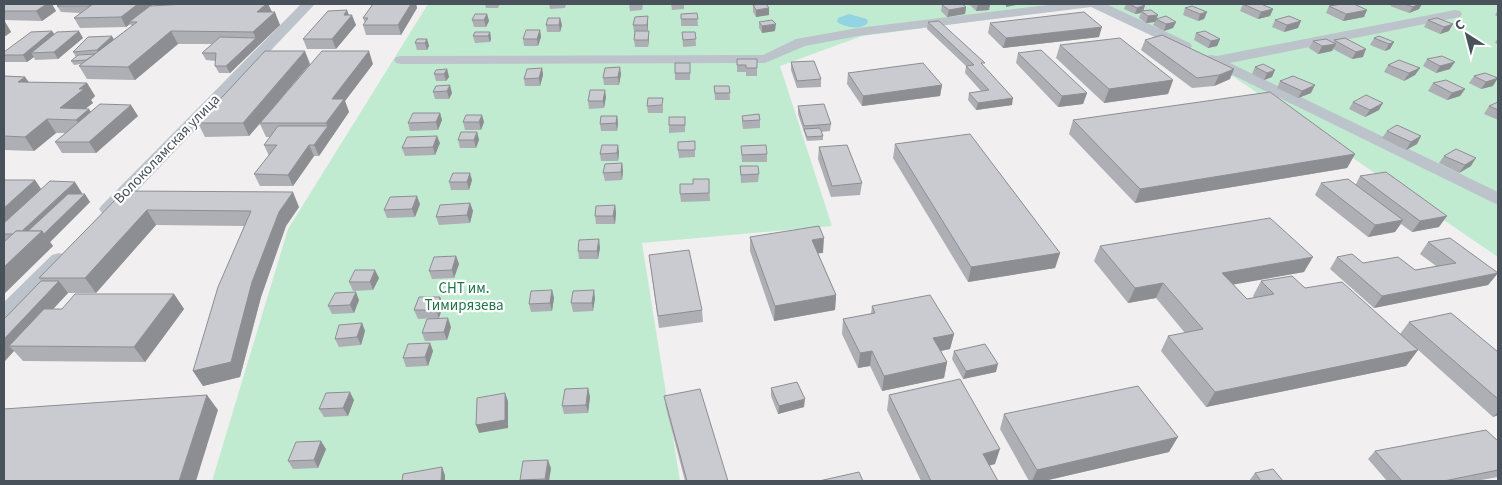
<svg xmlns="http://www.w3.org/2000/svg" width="1502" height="485" viewBox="0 0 1502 485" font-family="'Source Sans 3',sans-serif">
<rect width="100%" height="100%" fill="#f1efef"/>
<!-- green -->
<polygon fill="#c1ebd1" points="428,4 1498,4 1498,257 1234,77 1094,6 862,36 780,66 832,226 642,243 680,481 212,481 288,229"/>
<!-- water -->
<path fill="#93d4e3" d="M849,14L867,19L868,23C860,30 846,28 837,22L838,18Z"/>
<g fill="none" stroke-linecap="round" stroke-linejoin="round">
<!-- minor -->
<g fill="#bcc3ca" fill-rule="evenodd">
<polygon points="301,4 315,4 116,213 109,215 102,213 99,209 102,205"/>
<polygon points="1056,4 1106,4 1190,43 1192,46 1190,49 1180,49 1091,7 858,36 805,46 765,63 401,64 396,63 394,60 396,57 401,56 763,55 796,39 858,28"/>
<polygon points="1455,10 1460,11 1462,14 1460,17 1230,63 1498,192 1498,205 1206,62 1204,59 1206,56 1211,55 1217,56"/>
<polygon points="59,253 66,255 69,260 66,265 12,321 4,323 4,302 52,255"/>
</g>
</g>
<!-- wall -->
<g fill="#adafb4">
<polygon points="4,4 151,4 152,6 184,4 268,4 272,12 280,25 230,73 219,73 215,66 216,61 206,60 202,53 212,44 178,44 135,80 87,79 79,66 81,64 74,65 71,61 76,57 73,52 114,39 132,26 130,24 126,27 80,28 74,18 80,13 61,12 57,6 58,5 52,5 56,11 42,21 4,20 11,32 4,37"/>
<polygon points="373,4 416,4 417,8 401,35 366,35 363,25 365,23 363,18"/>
<polygon points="485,4 500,4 498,8 486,8"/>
<polygon points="549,4 566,4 565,8 550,9"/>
<polygon points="629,4 643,4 642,10 630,11"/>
<polygon points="671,4 684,4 684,9 672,10"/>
<polygon points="970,4 990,4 989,10 976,11 970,5"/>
<polygon points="1126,4 1142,4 1145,5 1143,11 1158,15 1156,18 1176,22 1173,28 1164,31 1153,25 1155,22 1146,23 1139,18 1141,13 1135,14 1124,9"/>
<polygon points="1243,4 1273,9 1270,16 1258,19 1240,11"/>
<polygon points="1392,4 1422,4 1419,9 1409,13 1390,6"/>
<polygon points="753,5 769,15 756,17 753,12"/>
<polygon points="942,5 966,7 965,14 947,17 941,11"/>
<polygon points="1329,6 1364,17 1343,21 1326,13"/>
<polygon points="1185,8 1207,12 1204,19 1198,21 1183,15"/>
<polygon points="1498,10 1498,17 1495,15"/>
<polygon points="697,13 698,26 681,26 681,14"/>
<polygon points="487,14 489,21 486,27 474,27 472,20"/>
<polygon points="349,15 356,25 336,49 307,49 303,39"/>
<polygon points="648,16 648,31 649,31 649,38 648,47 635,47 634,40 635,32 634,32 633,25"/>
<polygon points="560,18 562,25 560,32 547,32 546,25"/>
<polygon points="1437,18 1449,31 1440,34 1424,27 1428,20"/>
<polygon points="1275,20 1298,28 1284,32 1272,27"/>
<polygon points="759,22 775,31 762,33 759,28"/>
<polygon points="928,22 984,67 1012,105 976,110 968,100 969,93 981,91 965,73 966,66 927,29"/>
<polygon points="990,23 1099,37 1003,48 988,33"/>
<polygon points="540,30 541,37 538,46 524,46 523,39"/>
<polygon points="52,31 54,34 83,38 58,59 35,60 34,57 27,62 5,62 4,61 4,52"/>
<polygon points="490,32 491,39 490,42 475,43 473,36"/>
<polygon points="682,32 695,32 696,46 683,47"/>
<polygon points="1196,33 1220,39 1217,46 1208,48 1194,40"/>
<polygon points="1345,38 1363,57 1352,59 1333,49 1332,51 1318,54 1309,48 1313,41 1333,43 1334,40"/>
<polygon points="1374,38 1394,42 1390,49 1385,51 1370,45"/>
<polygon points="1498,38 1498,44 1495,43"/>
<polygon points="427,39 429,46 427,50 417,50 415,43"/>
<polygon points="1145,40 1230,79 1214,86 1192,88 1141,50"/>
<polygon points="1060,45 1173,80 1168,94 1104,103 1056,58"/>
<polygon points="1018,53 1087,93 1083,104 1058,107 1016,63"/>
<polygon points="737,59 757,59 757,76 746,76 746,72 737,72"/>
<polygon points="1427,59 1450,69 1436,73 1423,66"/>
<polygon points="791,62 821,79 821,87 797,88 791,70"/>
<polygon points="690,63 690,80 675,80 675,73"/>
<polygon points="310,64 282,97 373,64 345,101 349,112 319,156 314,156 293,186 260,186 254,174 269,156 264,145 270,137 266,137 260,124 249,136 205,137 198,123"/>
<polygon points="1263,64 1272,77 1264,80 1252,74 1255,67"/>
<polygon points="1388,65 1420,68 1415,75 1404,81 1384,72"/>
<polygon points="542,68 543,75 540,86 525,86 524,79"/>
<polygon points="447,69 449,77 446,81 436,81 434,74"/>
<polygon points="848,73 942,85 940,96 862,106 847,84"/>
<polygon points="1485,73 1493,86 1481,89 1469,83 1474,76"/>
<polygon points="621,74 619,85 604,85 603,78"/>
<polygon points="4,76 25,77 29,82 87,83 95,96 91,100 93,103 86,108 91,112 138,116 96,153 62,153 55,142 65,133 56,133 34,151 4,150"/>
<polygon points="1280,81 1311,93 1298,98 1277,88"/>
<polygon points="1433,83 1465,89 1460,96 1447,100 1428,91"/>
<polygon points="436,86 452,93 449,99 435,99 433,92"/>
<polygon points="714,86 729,86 730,100 715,100"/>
<polygon points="606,97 604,108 589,109 588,101"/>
<polygon points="1353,102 1379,110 1365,117 1349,109"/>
<polygon points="1498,102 1498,120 1484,114 1489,106"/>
<polygon points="663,105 663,113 648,113 647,106"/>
<polygon points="798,106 831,124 830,131 821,132 823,136 823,140 807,141 798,114"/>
<polygon points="440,113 442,120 438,130 410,131 408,123"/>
<polygon points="617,116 618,123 617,131 601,131 600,124"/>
<polygon points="742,116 760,120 760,128 743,129 742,123"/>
<polygon points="685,117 685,132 669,133 669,125"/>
<polygon points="1073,120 1355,154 1347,168 1135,203 1069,134"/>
<polygon points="463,122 484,122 481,130 465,130"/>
<polygon points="1387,131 1421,136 1417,144 1406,150 1382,138"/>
<polygon points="477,132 479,140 476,148 460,148 458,140"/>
<polygon points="695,141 695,157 679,158 678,150"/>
<polygon points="440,143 435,155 405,156 402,148"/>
<polygon points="895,144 1060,253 1055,268 968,282 893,158"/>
<polygon points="741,146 767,154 767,162 742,162"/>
<polygon points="819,147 862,183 860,195 831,197 818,159"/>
<polygon points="619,152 618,161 601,161 600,154"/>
<polygon points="1444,156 1471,166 1459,173 1439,163"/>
<polygon points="622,163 623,171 622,180 605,181 603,173"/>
<polygon points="740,166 759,174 758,182 741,183"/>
<polygon points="1360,176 1439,227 1412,232 1401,224 1395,232 1368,237 1315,195 1321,183 1356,184"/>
<polygon points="709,179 710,201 681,202 680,194 693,184"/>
<polygon points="4,180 35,180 41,189 82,193 81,194 90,202 50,242 53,246 4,294"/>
<polygon points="472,180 469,190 451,190 449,182"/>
<polygon points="124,191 299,207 286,226 261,297 240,377 203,386 193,371 244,226 156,225 96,293 68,293 53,309 62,309 174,294 184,309 145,362 23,361 14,351 4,362 4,319 41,281 39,278"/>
<polygon points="470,203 473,211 470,223 439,225 436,217"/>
<polygon points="420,204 415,217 387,218 384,210"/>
<polygon points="615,205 616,213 615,224 596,224 595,216"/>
<polygon points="750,237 823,253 818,253 836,295 835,310 774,321 750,251"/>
<polygon points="1428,242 1498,273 1488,285 1374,308 1330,269 1337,257 1363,263 1415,270 1436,266 1420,254"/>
<polygon points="1100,246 1304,272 1233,284 1247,299 1254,298 1253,296 1261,281 1305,288 1400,334 1409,322 1498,352 1498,415 1493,417 1416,348 1418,350 1406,366 1206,407 1161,351 1168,336 1185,333 1156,298 1128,303 1094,261"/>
<polygon points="600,248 598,259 579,259 578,251"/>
<polygon points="649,255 702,310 703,322 659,328"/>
<polygon points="456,256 459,264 454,278 432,279 429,271"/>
<polygon points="379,278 373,290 353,291 349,282"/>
<polygon points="552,290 554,298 552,311 531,312 529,304"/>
<polygon points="440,297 443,305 439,318 418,319 414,310"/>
<polygon points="595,298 593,311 573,312 571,303"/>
<polygon points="359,300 354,313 332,314 328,306"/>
<polygon points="872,306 954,334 950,349 941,351 947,362 944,378 882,391 870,366 858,368 842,334 843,319 871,314"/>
<polygon points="362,323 365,331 361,345 339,347 335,339"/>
<polygon points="451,327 447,340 425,341 422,333"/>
<polygon points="430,343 433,351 428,366 406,367 403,358"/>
<polygon points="954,351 996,372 963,379 952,359"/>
<polygon points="588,388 590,397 588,413 564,414 562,406"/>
<polygon points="771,388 804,407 778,414 771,396"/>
<polygon points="889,395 995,464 989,466 998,481 921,481 887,410"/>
<polygon points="664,396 728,481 685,481 666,408"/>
<polygon points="354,400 348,416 324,417 319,409"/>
<polygon points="1004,414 1169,452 1044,481 1029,481 1000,429"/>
<polygon points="1498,441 1498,477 1476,481 1387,481 1368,459 1375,451"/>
<polygon points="326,449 318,468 293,469 288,461"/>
<polygon points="551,468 549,481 520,481 520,480"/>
<polygon points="1255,473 1283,481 1249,481"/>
</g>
<!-- shaded-wall -->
<g fill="#8d8e92">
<polygon points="47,4 52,4 56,11 42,21 36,11"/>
<polygon points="138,4 151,4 152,6 129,22 130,24 126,27 121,17"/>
<polygon points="266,4 268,4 273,14 275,12 280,25 259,45 253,32 257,12"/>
<polygon points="411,4 416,4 417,8 401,35 398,25"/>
<polygon points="978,4 990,4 989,10 976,11"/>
<polygon points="1006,4 1017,4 1016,5 1006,7"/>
<polygon points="1419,4 1422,4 1419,9 1409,13 1413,7"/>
<polygon points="1145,5 1143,12 1141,11 1141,13 1135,14 1137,8"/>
<polygon points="966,7 965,14 947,17 949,10"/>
<polygon points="769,8 769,15 756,17 756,10"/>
<polygon points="1273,9 1270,16 1258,19 1261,12"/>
<polygon points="347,10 350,18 352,15 356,25 336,49 332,39 344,15"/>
<polygon points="1367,10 1364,17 1343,21 1346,14"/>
<polygon points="1207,12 1204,19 1198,21 1200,14"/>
<polygon points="487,14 489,21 486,27 484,20"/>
<polygon points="1158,15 1155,22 1146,23 1148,16"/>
<polygon points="648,16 648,32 647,25"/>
<polygon points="560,18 562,25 560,32 559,25"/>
<polygon points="4,20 11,32 4,37"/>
<polygon points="1301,21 1298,28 1284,32 1287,25"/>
<polygon points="1176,22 1173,28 1164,31 1166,24"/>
<polygon points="776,24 775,31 762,33 762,26"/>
<polygon points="1453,24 1449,31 1440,34 1444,27"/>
<polygon points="1102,27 1099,37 1003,48 1006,38"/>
<polygon points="540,30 541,37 538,46 537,39"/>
<polygon points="52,31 57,38 31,53 34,57 27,62 23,55"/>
<polygon points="79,31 83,38 58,59 54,52"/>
<polygon points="171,31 178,44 135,80 128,67"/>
<polygon points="649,31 649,38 648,47 648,40"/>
<polygon points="490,32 491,39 490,42 488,36"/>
<polygon points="112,36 116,43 99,54 97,50"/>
<polygon points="256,38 259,45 230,73 226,66"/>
<polygon points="427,39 429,46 427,50 425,43"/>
<polygon points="1220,39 1217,46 1208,48 1211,41"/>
<polygon points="1394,42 1390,49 1385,51 1389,44"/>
<polygon points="1336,44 1332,51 1318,54 1322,46"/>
<polygon points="1366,49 1363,57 1352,59 1356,52"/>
<polygon points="305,51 310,64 249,136 243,123"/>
<polygon points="369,51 373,64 345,101 349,112 332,137 326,123 332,99"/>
<polygon points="1455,62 1450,69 1436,73 1440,66"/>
<polygon points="620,67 621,74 619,85 618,77"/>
<polygon points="542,68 543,75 540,86 539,78"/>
<polygon points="1420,68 1415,75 1404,81 1409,73"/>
<polygon points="447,69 449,77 446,81 444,74"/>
<polygon points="1234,69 1230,79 1214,86 1219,75"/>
<polygon points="1275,70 1272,77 1264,80 1267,73"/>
<polygon points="25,77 34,90 18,82"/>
<polygon points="1498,78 1493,86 1481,89 1486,82"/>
<polygon points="1173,80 1168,94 1104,103 1109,89"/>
<polygon points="87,83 95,96 91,100 93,103 72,119 60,108 79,89"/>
<polygon points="450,85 452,93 449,99 447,91"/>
<polygon points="942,85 940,96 862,106 863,96"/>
<polygon points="1315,85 1311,93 1298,98 1302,91"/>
<polygon points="1465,89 1460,96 1447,100 1452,93"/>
<polygon points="605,90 606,97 604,108 603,101"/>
<polygon points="1087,93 1083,104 1058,107 1062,96"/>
<polygon points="1013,98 1012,105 976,110 978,103"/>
<polygon points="1383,103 1379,110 1365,117 1370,110"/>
<polygon points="131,105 138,116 96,153 89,142"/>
<polygon points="89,109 98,122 85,133 76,120"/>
<polygon points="440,113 442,120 438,130 436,122"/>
<polygon points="482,115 484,122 481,130 479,122"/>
<polygon points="617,116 618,123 617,131 616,123"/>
<polygon points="47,119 56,133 34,151 25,137"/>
<polygon points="328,126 332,137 319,156 314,145"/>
<polygon points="477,132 479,140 476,148 474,140"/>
<polygon points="437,136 440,143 435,155 433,147"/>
<polygon points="1421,136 1417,144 1406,150 1411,142"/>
<polygon points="309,145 314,156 293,186 288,175"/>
<polygon points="618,145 619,152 618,161 617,153"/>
<polygon points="1355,154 1347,168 1135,203 1140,189"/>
<polygon points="1476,158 1471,166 1459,173 1465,165"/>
<polygon points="622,163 623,171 622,180 621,172"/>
<polygon points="470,173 472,180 469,190 467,182"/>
<polygon points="35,180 43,192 4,228 4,208"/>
<polygon points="75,182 82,193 42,232 85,194 90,202 50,242 53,246 4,294 4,267 19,234"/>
<polygon points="293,192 299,207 286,226 261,297 240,377 203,386 193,371 252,282 279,212"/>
<polygon points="417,196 420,204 415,217 412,209"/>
<polygon points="470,203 473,211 470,223 467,215"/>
<polygon points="615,205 616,213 615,224 613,216"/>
<polygon points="147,210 156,225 96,293 85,278"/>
<polygon points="1447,216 1439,227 1412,232 1420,221"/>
<polygon points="1403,220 1395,232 1368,237 1375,225"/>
<polygon points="824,238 823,253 811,254 812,240"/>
<polygon points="599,239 600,248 598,259 597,251"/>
<polygon points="1060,253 1055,268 968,282 971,267"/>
<polygon points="456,256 459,264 454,278 452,270"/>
<polygon points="1313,257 1304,272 1214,288 1222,273"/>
<polygon points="375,270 379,278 373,290 370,282"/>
<polygon points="1498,273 1488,285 1374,308 1382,296"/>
<polygon points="59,281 68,293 19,346 9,346 14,351 4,362 4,339"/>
<polygon points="1163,283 1156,298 1128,303 1135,288"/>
<polygon points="552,290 554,298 552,311 550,303"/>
<polygon points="594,290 595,298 593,311 592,303"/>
<polygon points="356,292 359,300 354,313 350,305"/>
<polygon points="174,294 184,309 145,362 134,347"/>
<polygon points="836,295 835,310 774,321 775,306"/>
<polygon points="440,297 443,305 439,318 436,310"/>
<polygon points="448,318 451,327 447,340 444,332"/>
<polygon points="362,323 365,331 361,345 357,337"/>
<polygon points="954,334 950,349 930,353 933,338"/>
<polygon points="430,343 433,351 428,366 425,357"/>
<polygon points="1418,350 1406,366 1206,407 1215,392"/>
<polygon points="872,351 870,366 858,368 860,353"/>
<polygon points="947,362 944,378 882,391 884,376"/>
<polygon points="998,364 996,372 963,379 966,371"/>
<polygon points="588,388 590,397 588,413 586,405"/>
<polygon points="350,392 354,400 348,416 343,408"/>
<polygon points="505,393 508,401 508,428 479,433 476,425"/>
<polygon points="207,395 218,410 196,481 179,481"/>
<polygon points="805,399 804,407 778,414 779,406"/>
<polygon points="1498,412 1498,415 1493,417"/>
<polygon points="1178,437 1169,452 1044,481 1032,481 1037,470"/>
<polygon points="321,441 326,449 318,468 314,460"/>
<polygon points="1000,449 995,464 978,468 983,454"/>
<polygon points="548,460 551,468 549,481 546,481 545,479"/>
<polygon points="442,467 445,475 445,481 441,481"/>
</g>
<!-- building -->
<g fill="#c9cbd1" stroke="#8d8e92">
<polygon points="4,4 47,4 36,11 4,11"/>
<polygon points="61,4 93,4 89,6 57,6"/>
<polygon points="93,4 138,4 121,17 74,18"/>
<polygon points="184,4 266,4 257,12 275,12 253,32 171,31 128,67 79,66 137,22 129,22 150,6"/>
<polygon points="373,4 411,4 398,25 363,25 368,18 363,18"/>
<polygon points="763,4 766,4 769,8 756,10 753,5"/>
<polygon points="947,4 962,4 966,7 949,10 942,5"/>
<polygon points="1129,4 1142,4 1145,5 1137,8"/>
<polygon points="1243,4 1261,4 1273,9 1261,12"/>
<polygon points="1342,4 1354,4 1367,10 1346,14 1329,6"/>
<polygon points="1405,4 1419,4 1413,7"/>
<polygon points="1192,6 1207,12 1200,14 1185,8"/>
<polygon points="347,10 344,15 352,15 332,39 303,39 328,11"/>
<polygon points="1151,10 1158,15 1148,16 1141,11"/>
<polygon points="1084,12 1102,27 1006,38 990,23"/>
<polygon points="697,13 698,19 681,19 681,14"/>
<polygon points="475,14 487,14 484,20 472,20"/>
<polygon points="648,16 647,25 633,25 635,17"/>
<polygon points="1166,16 1176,22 1166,24 1156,19"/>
<polygon points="1289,16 1301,21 1287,25 1275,20"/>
<polygon points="548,18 560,18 559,25 546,25"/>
<polygon points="1437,18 1453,24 1444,27 1428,20"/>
<polygon points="772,20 776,24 762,26 759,22"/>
<polygon points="939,21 985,63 981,63 1013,98 978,103 969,93 989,90 966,66 974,65 928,22"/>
<polygon points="526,30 540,30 537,39 523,39"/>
<polygon points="52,31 23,55 4,55 4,52 31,32"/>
<polygon points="79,31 54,52 31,53 57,32"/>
<polygon points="635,31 649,31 648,40 634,40"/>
<polygon points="1205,31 1220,39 1211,41 1196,33"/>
<polygon points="475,32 490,32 488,36 473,36"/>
<polygon points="682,32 695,32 696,39 683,40"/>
<polygon points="1162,35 1234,69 1219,75 1197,78 1145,40"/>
<polygon points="112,36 97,50 73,52 88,37"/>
<polygon points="1379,36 1394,42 1389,44 1374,38"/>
<polygon points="220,37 256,38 226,66 215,66 216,53 202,53"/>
<polygon points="1120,38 1173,80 1109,89 1060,45"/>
<polygon points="1345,38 1366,49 1356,52 1334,40"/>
<polygon points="417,39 427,39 425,43 415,43"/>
<polygon points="1326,39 1336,44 1322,46 1313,41"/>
<polygon points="1041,50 1087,93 1062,96 1018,53"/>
<polygon points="265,51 305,51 243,123 198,123"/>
<polygon points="322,51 369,51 332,99 344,99 326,123 260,123"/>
<polygon points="95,54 86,60 71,61 78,55"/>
<polygon points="1442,56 1455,62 1440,66 1427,59"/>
<polygon points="737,59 757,59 757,68 746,68 746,65 737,65"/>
<polygon points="1399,60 1420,68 1409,73 1388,65"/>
<polygon points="814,61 821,79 797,81 791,62"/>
<rect x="675" y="63" width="15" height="10"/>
<polygon points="923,63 942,85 863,96 848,73"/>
<polygon points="1263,64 1275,70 1267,73 1255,67"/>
<polygon points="620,67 618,77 603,78 605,68"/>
<polygon points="542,68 539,78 524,79 527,69"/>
<polygon points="447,69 444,74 434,74 436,70"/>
<polygon points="1485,73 1498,78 1486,82 1474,76"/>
<polygon points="4,76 25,77 18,82 87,83 79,89 84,89 60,108 89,109 76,120 47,119 25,137 4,136"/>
<polygon points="1293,76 1315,85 1302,91 1280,81"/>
<polygon points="1446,80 1465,89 1452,93 1433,83"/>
<polygon points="450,85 447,91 433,92 436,86"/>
<polygon points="714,86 729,86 730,93 715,93"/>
<polygon points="590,90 605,90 603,101 588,101"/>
<polygon points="1270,92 1355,154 1140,189 1073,120"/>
<polygon points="1366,95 1383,103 1370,110 1353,102"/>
<polygon points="648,98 663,98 662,105 647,106"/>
<polygon points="1498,102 1498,110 1489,106"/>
<polygon points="100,104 131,105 89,142 55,142"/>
<polygon points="824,104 831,124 804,126 798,106"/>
<polygon points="413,113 440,113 436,122 408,123"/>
<polygon points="759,114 760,120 743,121 742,116"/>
<polygon points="466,115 482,115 479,122 463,122"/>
<polygon points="601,116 617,116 616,123 600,124"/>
<rect x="669" y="117" width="16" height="8"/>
<polygon points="1397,125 1421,136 1411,142 1387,131"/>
<polygon points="278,126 328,126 314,145 309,145 288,175 254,174 277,145 264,145"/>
<polygon points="820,128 823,136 807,137 804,129"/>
<polygon points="461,132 477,132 474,140 458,140"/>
<polygon points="970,134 1060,253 971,267 895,144"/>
<polygon points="437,136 433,147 402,148 407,137"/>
<polygon points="695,141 695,150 678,150 678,142"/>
<polygon points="602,145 618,145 617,153 600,154"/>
<polygon points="766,145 767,154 742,155 741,146"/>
<polygon points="847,145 862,183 832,186 819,147"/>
<polygon points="1456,149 1476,158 1465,165 1444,156"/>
<polygon points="622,163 621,172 603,173 605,164"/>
<polygon points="740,166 758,166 759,174 741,175"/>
<polygon points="1386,172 1447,216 1420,221 1360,176"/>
<polygon points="453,173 470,173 467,182 449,182"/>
<polygon points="693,179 709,179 709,193 680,194 680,184 693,184"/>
<polygon points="1348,179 1403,220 1375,225 1321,183"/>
<polygon points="4,180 35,180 4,208"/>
<polygon points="50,181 75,182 22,231 16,231 13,234 4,234 4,223"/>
<polygon points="124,191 293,192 279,212 252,282 231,362 193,371 218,287 251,211 147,210 85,278 39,278"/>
<polygon points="68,194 85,194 44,234 42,231 28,231"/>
<polygon points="417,196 412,209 384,210 390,197"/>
<polygon points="470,203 467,215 436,217 440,205"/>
<polygon points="615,205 613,216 595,216 596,206"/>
<polygon points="1270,218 1313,257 1222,273 1247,299 1274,294 1261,281 1292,276 1305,288 1342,282 1418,350 1215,392 1168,336 1203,329 1163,283 1135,288 1100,246"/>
<polygon points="819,226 824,238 812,240 836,295 775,306 750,237"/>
<polygon points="16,231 42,231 4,267 4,242"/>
<polygon points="1450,238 1498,273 1382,296 1337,257 1352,254 1363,263 1398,257 1415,270 1456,263 1428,242"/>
<polygon points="599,239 597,251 578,251 579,240"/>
<polygon points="689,250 702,310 658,316 649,255"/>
<polygon points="456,256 452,270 429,271 434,257"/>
<polygon points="355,270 375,270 370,282 349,282"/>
<polygon points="41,281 59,281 4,339 4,319"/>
<polygon points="552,290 550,303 529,304 531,291"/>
<polygon points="594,290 592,303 571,303 573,291"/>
<polygon points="356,292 350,305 328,306 335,293"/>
<polygon points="75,294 174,294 134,347 9,346 44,309 62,309"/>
<polygon points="930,295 954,334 933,338 947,362 884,376 872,351 860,353 843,319 875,313 872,306"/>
<polygon points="419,297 440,297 436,310 414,310"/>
<polygon points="1451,313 1498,352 1498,399 1409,322"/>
<polygon points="448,318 444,332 422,333 427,319"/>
<polygon points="362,323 357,337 335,339 339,325"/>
<polygon points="430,343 425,357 403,358 408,344"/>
<polygon points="985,344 998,364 966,371 954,351"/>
<polygon points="960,379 1000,449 983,454 998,481 931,481 889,395"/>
<polygon points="797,382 805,399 779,406 771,388"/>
<polygon points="1138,386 1178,437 1037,470 1004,414"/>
<polygon points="588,388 586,405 562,406 565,389"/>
<polygon points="700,389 728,481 687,481 664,396"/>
<polygon points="350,392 343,408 319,409 326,393"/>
<polygon points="505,393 505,420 476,425 477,398"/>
<polygon points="207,395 179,481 4,481 4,409"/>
<polygon points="1486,430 1498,441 1498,470 1444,481 1402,481 1375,451"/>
<polygon points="321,441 314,460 288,461 296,442"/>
<polygon points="548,460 545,479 520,480 523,461"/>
<polygon points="442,467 441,481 402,481 403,474"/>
<polygon points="1273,469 1283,481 1261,481 1255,473"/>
<polygon points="859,472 863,481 819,481"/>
</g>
<g text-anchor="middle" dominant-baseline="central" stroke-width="4.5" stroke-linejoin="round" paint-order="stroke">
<!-- street labels -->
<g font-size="15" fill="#49525a" stroke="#fff">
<text transform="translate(167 149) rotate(-46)">Волоколамская улица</text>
</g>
<!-- park labels -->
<g font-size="15" fill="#207549" stroke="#fff">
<text x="464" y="288">СНТ им.<tspan x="464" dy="17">Тимирязева</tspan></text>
</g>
</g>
<!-- border -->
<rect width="1502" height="485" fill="none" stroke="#49525a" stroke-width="10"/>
<!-- north arrow -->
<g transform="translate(1467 35) rotate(324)" stroke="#ffffff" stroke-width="4" paint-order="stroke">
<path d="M0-4L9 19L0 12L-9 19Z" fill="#49525a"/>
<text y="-8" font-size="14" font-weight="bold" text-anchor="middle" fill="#49525a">С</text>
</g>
</svg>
